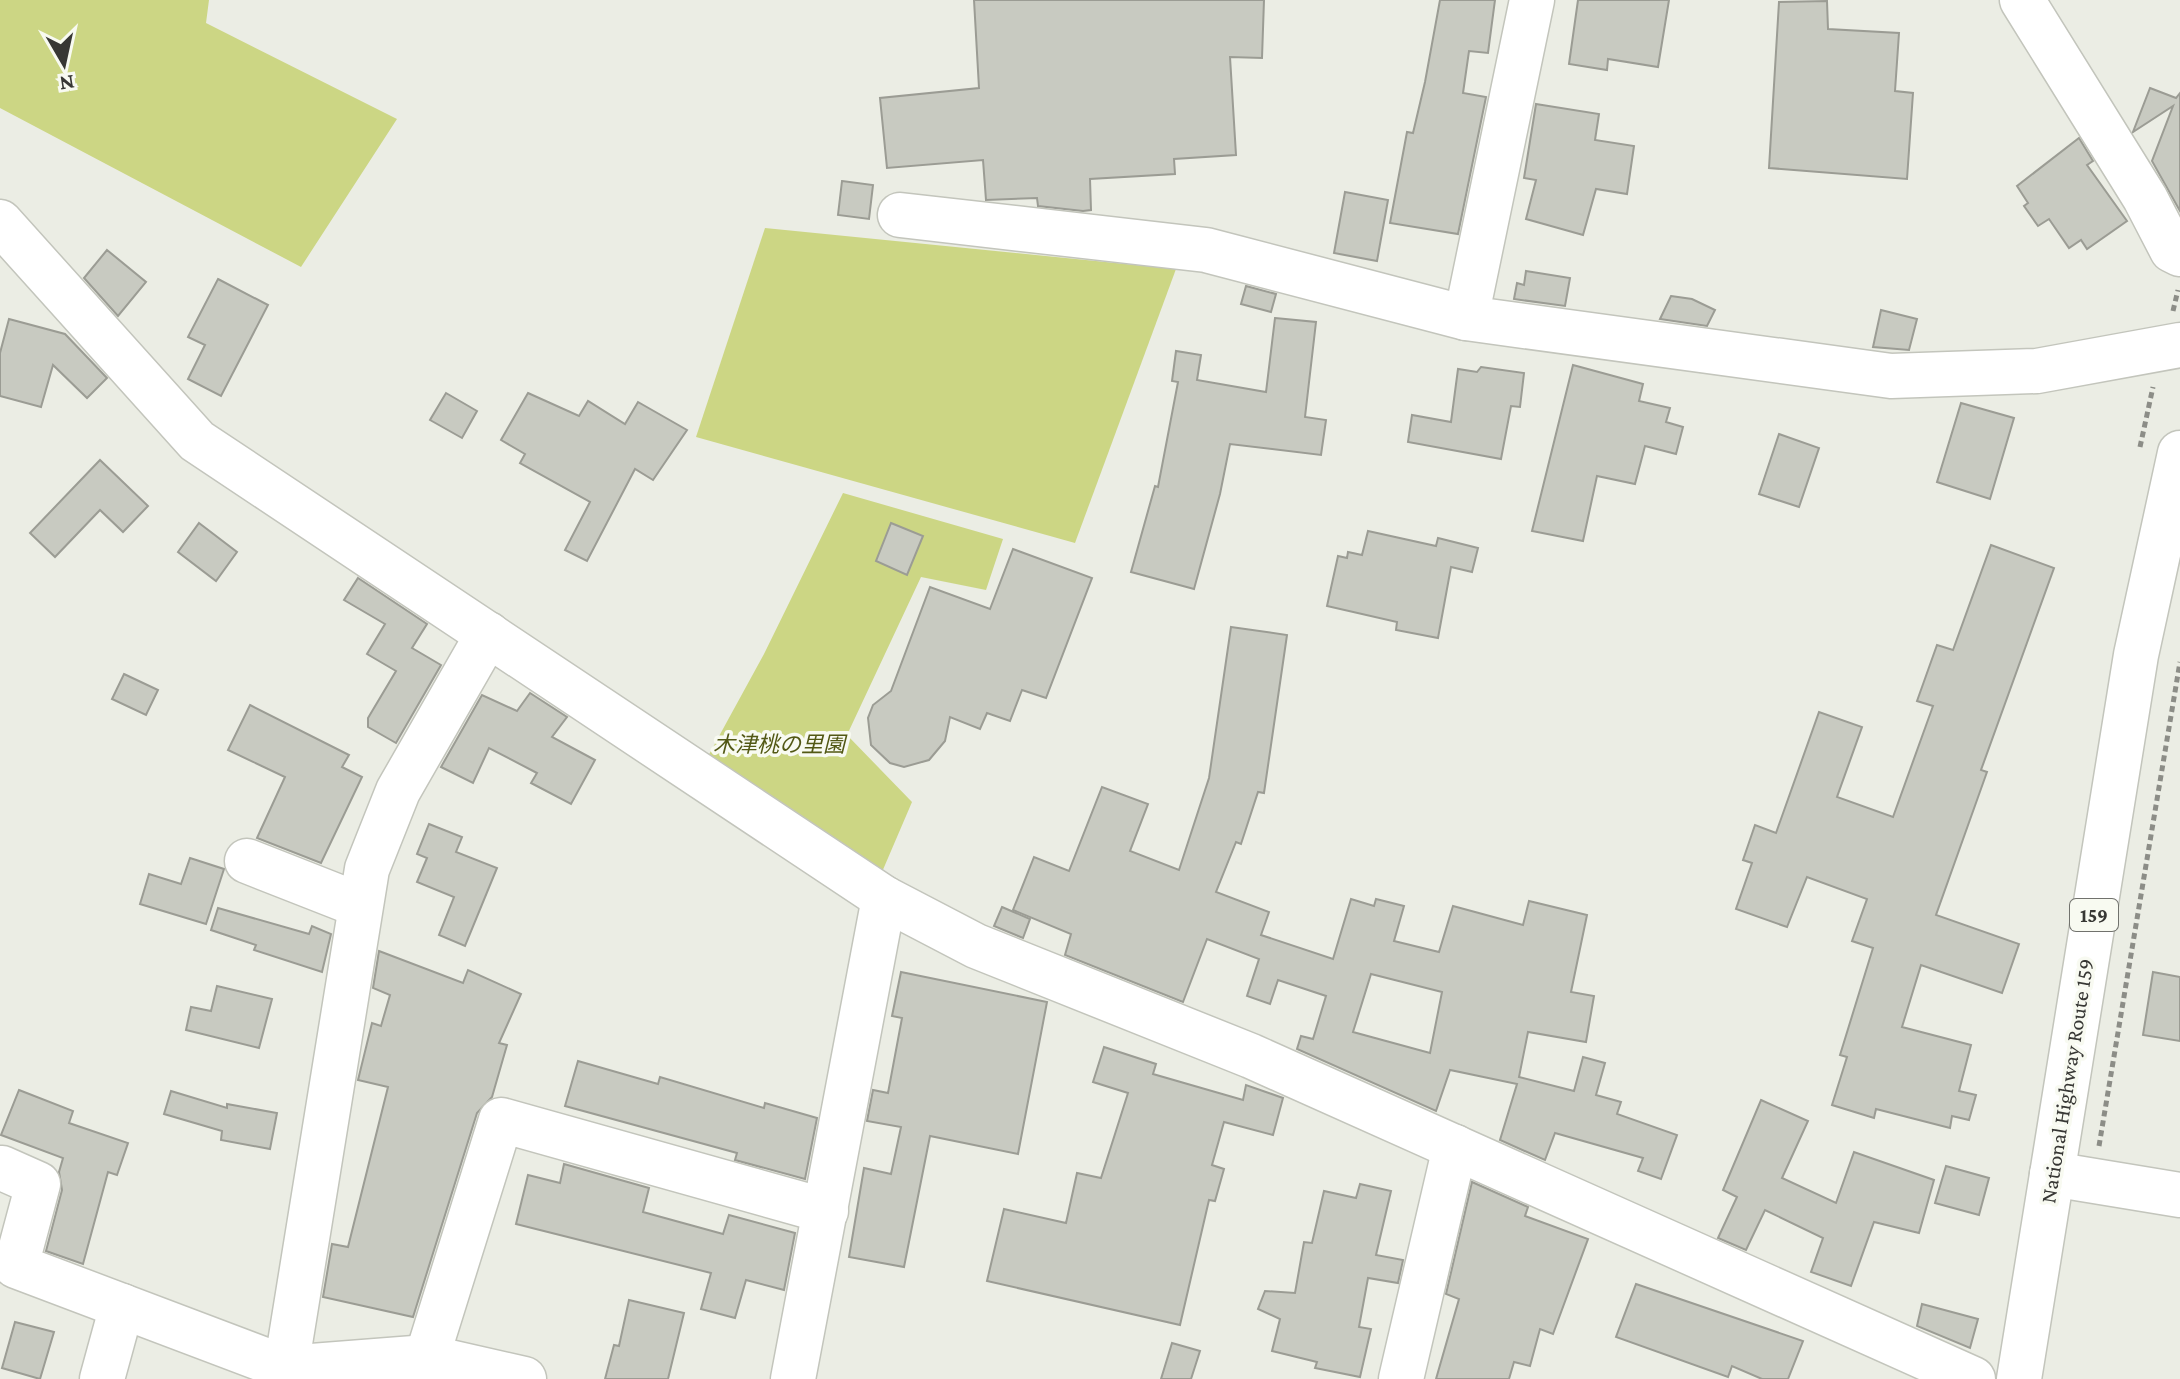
<svg xmlns="http://www.w3.org/2000/svg" width="2180" height="1379" viewBox="0 0 2180 1379" font-family="'Crimson Pro','Noto Sans JP',serif">
<rect width="100%" height="100%" fill="#ebede4"/>
<!-- green -->
<g fill="#ccd684">
<polygon points="0,0 209,0 206,23 397,119 301,267 0,108"/>
<polygon points="765,228 1176,269 1075,543 696,437"/>
<polygon points="843,493 1003,539 986,590 921,577 847,735 912,802 879,879 706,760 764,654"/>
</g>
<!-- building -->
<g fill="#c8cac1" stroke="#9b9c94" stroke-width="2" fill-rule="evenodd">
<polygon points="974,0 1264,0 1262,58 1230,57 1236,155 1174,159 1175,174 1090,179 1091,210 1083,211 1038,206 1037,198 986,200 983,160 887,168 880,98 979,88"/>
<polygon points="1440,0 1495,0 1488,53 1469,51 1463,93 1486,97 1458,234 1390,223 1407,132 1413,133 1425,82"/>
<polygon points="1578,0 1669,0 1658,67 1608,59 1607,70 1569,64"/>
<polygon points="1827,1 1828,29 1899,33 1895,91 1913,93 1907,179 1769,168 1779,2"/>
<polygon points="2150,88 2176,98 2180,93 2180,211 2152,161 2173,106 2133,132"/>
<polygon points="1536,104 1599,114 1595,140 1634,146 1627,194 1596,189 1583,235 1526,219 1536,180 1524,178"/>
<polygon points="2079,138 2093,161 2087,165 2127,221 2087,249 2081,240 2069,248 2049,219 2038,226 2024,206 2028,203 2017,186"/>
<polygon points="842,181 873,185 869,219 838,215"/>
<polygon points="1345,192 1388,200 1377,261 1334,253"/>
<polygon points="107,250 146,282 118,316 84,278"/>
<polygon points="1526,271 1570,278 1565,306 1514,299 1517,283 1524,285"/>
<polygon points="218,279 268,305 221,396 188,379 205,345 188,337"/>
<polygon points="1246,286 1276,294 1271,312 1241,304"/>
<polygon points="1671,296 1692,299 1715,310 1707,326 1660,319"/>
<polygon points="1881,310 1917,319 1909,350 1873,347"/>
<polygon points="1275,318 1316,322 1305,417 1326,420 1321,455 1230,444 1220,494 1194,589 1131,572 1155,486 1158,487 1178,382 1172,381 1176,351 1201,355 1197,380 1266,392"/>
<polygon points="9,319 65,334 107,378 87,398 53,365 41,407 0,396 0,353"/>
<polygon points="1573,365 1643,384 1639,401 1670,408 1666,422 1683,427 1676,454 1645,446 1635,484 1597,476 1583,541 1532,531"/>
<polygon points="1481,367 1524,373 1520,407 1511,406 1501,459 1408,442 1412,415 1451,422 1458,369 1477,372"/>
<polygon points="446,393 477,411 462,438 430,420"/>
<polygon points="528,393 579,416 588,401 625,424 638,402 687,430 653,480 635,469 587,561 565,550 590,502 520,463 525,454 501,440"/>
<polygon points="1961,403 2014,418 1990,499 1937,482"/>
<polygon points="1779,434 1819,448 1799,507 1759,494"/>
<polygon points="100,460 148,506 123,532 100,510 55,557 30,533"/>
<polygon points="199,523 237,552 216,581 178,552"/>
<polygon points="891,523 923,536 907,575 876,561"/>
<polygon points="1368,531 1436,546 1438,538 1478,548 1472,572 1451,567 1438,638 1396,630 1397,622 1327,606 1338,556 1347,558 1348,552 1362,555"/>
<polygon points="1991,545 2054,568 1981,770 1987,772 1936,915 2019,944 2002,993 1921,965 1902,1027 1971,1045 1959,1091 1976,1095 1969,1120 1952,1116 1950,1128 1876,1109 1874,1118 1832,1105 1847,1057 1840,1055 1873,948 1852,941 1867,899 1807,877 1787,927 1736,909 1752,863 1743,860 1755,825 1776,833 1819,712 1862,727 1837,797 1893,817 1933,706 1917,701 1937,645 1953,650"/>
<polygon points="1013,549 1092,578 1046,698 1022,690 1010,721 987,713 980,729 950,717 945,741 929,760 904,767 890,763 871,745 868,718 873,705 891,691 930,587 990,609"/>
<polygon points="358,578 427,624 412,648 441,665 396,743 368,727 368,718 396,671 367,654 385,624 344,600"/>
<path d="M1231,627L1287,635L1264,793L1258,792L1241,844L1236,842L1216,892L1269,912L1261,935L1333,959L1351,899L1374,906L1376,899L1404,906L1394,941L1439,952L1453,906L1523,925L1529,901L1587,915L1571,992L1594,996L1586,1042L1528,1032L1519,1077L1574,1091L1583,1057L1605,1063L1596,1095L1621,1102L1617,1114L1677,1135L1661,1179L1638,1171L1643,1158L1555,1133L1545,1160L1500,1140L1517,1084L1450,1070L1436,1111L1297,1049L1301,1036L1313,1039L1326,996L1278,980L1270,1004L1247,996L1259,959L1207,939L1183,1002L1065,955L1071,934L1013,910L1034,857L1069,871L1102,787L1148,804L1130,851L1179,870L1209,778ZM1371,974L1442,992L1430,1053L1353,1032Z"/>
<polygon points="124,674 158,690 146,715 112,699"/>
<polygon points="530,693 567,717 552,737 595,760 571,804 531,783 537,773 489,748 473,783 441,767 482,695 517,711"/>
<polygon points="250,705 349,755 342,767 362,777 321,863 257,838 285,777 228,750"/>
<polygon points="429,824 462,837 456,852 497,868 465,946 439,935 454,897 417,882 427,858 417,854"/>
<polygon points="190,858 224,869 206,924 140,904 149,874 181,884"/>
<polygon points="1002,907 1030,919 1023,938 994,926"/>
<polygon points="218,908 309,934 312,926 331,934 322,972 254,950 256,945 211,930"/>
<polygon points="379,951 463,983 468,970 521,994 499,1043 507,1045 492,1097 477,1113 413,1317 323,1297 332,1244 348,1247 388,1087 358,1080 372,1023 381,1026 390,995 373,988"/>
<polygon points="901,972 1047,1002 1018,1154 930,1136 904,1267 849,1257 864,1168 891,1174 901,1127 867,1121 873,1090 888,1093 902,1018 892,1016"/>
<polygon points="2153,972 2180,977 2180,1041 2143,1035"/>
<polygon points="217,986 272,999 259,1048 186,1030 191,1007 211,1011"/>
<polygon points="1104,1047 1156,1064 1153,1074 1243,1100 1246,1085 1283,1098 1273,1135 1224,1122 1212,1165 1224,1169 1215,1201 1209,1200 1180,1325 987,1281 1004,1209 1066,1223 1077,1173 1101,1178 1128,1093 1093,1082"/>
<polygon points="578,1061 658,1084 660,1077 764,1108 765,1103 817,1118 805,1179 735,1160 737,1153 565,1106"/>
<polygon points="19,1090 73,1111 69,1123 128,1143 117,1175 108,1172 83,1264 46,1251 62,1190 59,1172 63,1158 1,1135"/>
<polygon points="171,1091 227,1108 227,1104 277,1113 270,1149 221,1140 222,1131 164,1114"/>
<polygon points="1761,1100 1808,1121 1782,1178 1836,1203 1854,1152 1934,1180 1919,1233 1874,1222 1851,1286 1811,1272 1823,1238 1765,1210 1746,1250 1718,1238 1737,1197 1723,1190"/>
<polygon points="564,1164 649,1188 643,1212 723,1234 729,1215 795,1233 784,1290 746,1280 735,1318 701,1309 711,1273 516,1224 528,1175 560,1183"/>
<polygon points="1946,1166 1989,1178 1979,1215 1935,1203"/>
<polygon points="1472,1182 1528,1207 1525,1216 1588,1239 1553,1334 1540,1329 1530,1366 1514,1362 1509,1379 1436,1379 1459,1299 1446,1294"/>
<polygon points="1360,1184 1391,1191 1376,1255 1403,1260 1398,1283 1368,1278 1359,1327 1371,1329 1360,1377 1315,1368 1317,1362 1272,1351 1280,1319 1258,1309 1265,1291 1295,1293 1304,1242 1312,1243 1324,1191 1356,1198"/>
<polygon points="1636,1284 1803,1341 1788,1379 1762,1379 1732,1366 1728,1377 1616,1337"/>
<polygon points="629,1300 684,1313 668,1379 605,1379 614,1345 619,1346"/>
<polygon points="1922,1304 1978,1319 1970,1348 1917,1326"/>
<polygon points="15,1322 54,1332 40,1379 2,1368"/>
<polygon points="1172,1343 1200,1351 1191,1379 1161,1379"/>
</g>
<g fill="none" stroke-linecap="round" stroke-linejoin="round">
<defs>
<g id="minor">
<polyline points="2022,0 2145,198 2172,250 2180,254"/>
<polyline points="900,215 1206,250 1466,318 1891,376 2037,371 2180,345"/>
<polyline points="0,222 197,441 884,898 976,946 1251,1056 1973,1379"/>
<polyline points="1466,318 1532,0"/>
<polyline points="247,861 359,905"/>
<polyline points="2,1168 38,1184 16,1266 286,1368 367,869 398,791 488,634"/>
<polyline points="2052,1174 2180,1195"/>
<polyline points="427,1357 501,1120 826,1211"/>
<polyline points="102,1379 122,1306"/>
<polyline points="284,1379 286,1368 427,1357 524,1379"/>
<polyline points="793,1379 884,898"/>
<polyline points="1401,1379 1455,1147"/>
</g>
<polyline id="highway" points="2019,1379 2136,655 2180,453"/>
</defs>
<!-- minor casing -->
<use href="#minor" stroke="#c3c5bc" stroke-width="47"/>
<!-- highway casing -->
<use href="#highway" stroke="#c3c5bc" stroke-width="47"/>
<!-- path -->
<g stroke="#8c8d87" stroke-width="5" stroke-dasharray="6 4" stroke-linecap="butt">
<polyline points="2173,311 2178,290"/>
<polyline points="2140,447 2153,387"/>
<polyline points="2099,1146 2180,662"/>
</g>
<!-- minor -->
<use href="#minor" stroke="#fff" stroke-width="44"/>
<!-- highway -->
<use href="#highway" stroke="#fff" stroke-width="44"/>
</g>
<g text-anchor="middle" dominant-baseline="central" stroke-width="7" stroke-linejoin="round" paint-order="stroke">
<!-- shield labels -->
<rect fill="#f8faf1" stroke="#71726d" stroke-width="2" x="2070" y="899" width="48" height="32" rx="6"/>
<g font-size="20" font-weight="bold" fill="#373734">
<text x="2094" y="915">159</text>
</g>
<!-- park labels -->
<g font-size="22" font-style="italic" fill="#525815" stroke="#f8faf1">
<text x="779" y="744">木津桃の里園</text>
</g>
<!-- street labels -->
<g font-size="22" fill="#373734" stroke="#f8faf1">
<text transform="translate(2067 1081) rotate(-81)">National Highway Route 159</text>
</g>
</g>
<!-- north arrow -->
<g transform="translate(64 64) rotate(171)" stroke="#f8faf1" stroke-width="6" paint-order="stroke">
<path d="M0-6L14 30L0 20L-14 30Z" fill="#373734"/>
<text y="-12" font-size="22" font-weight="bold" text-anchor="middle" fill="#373734">N</text>
</g>
</svg>
